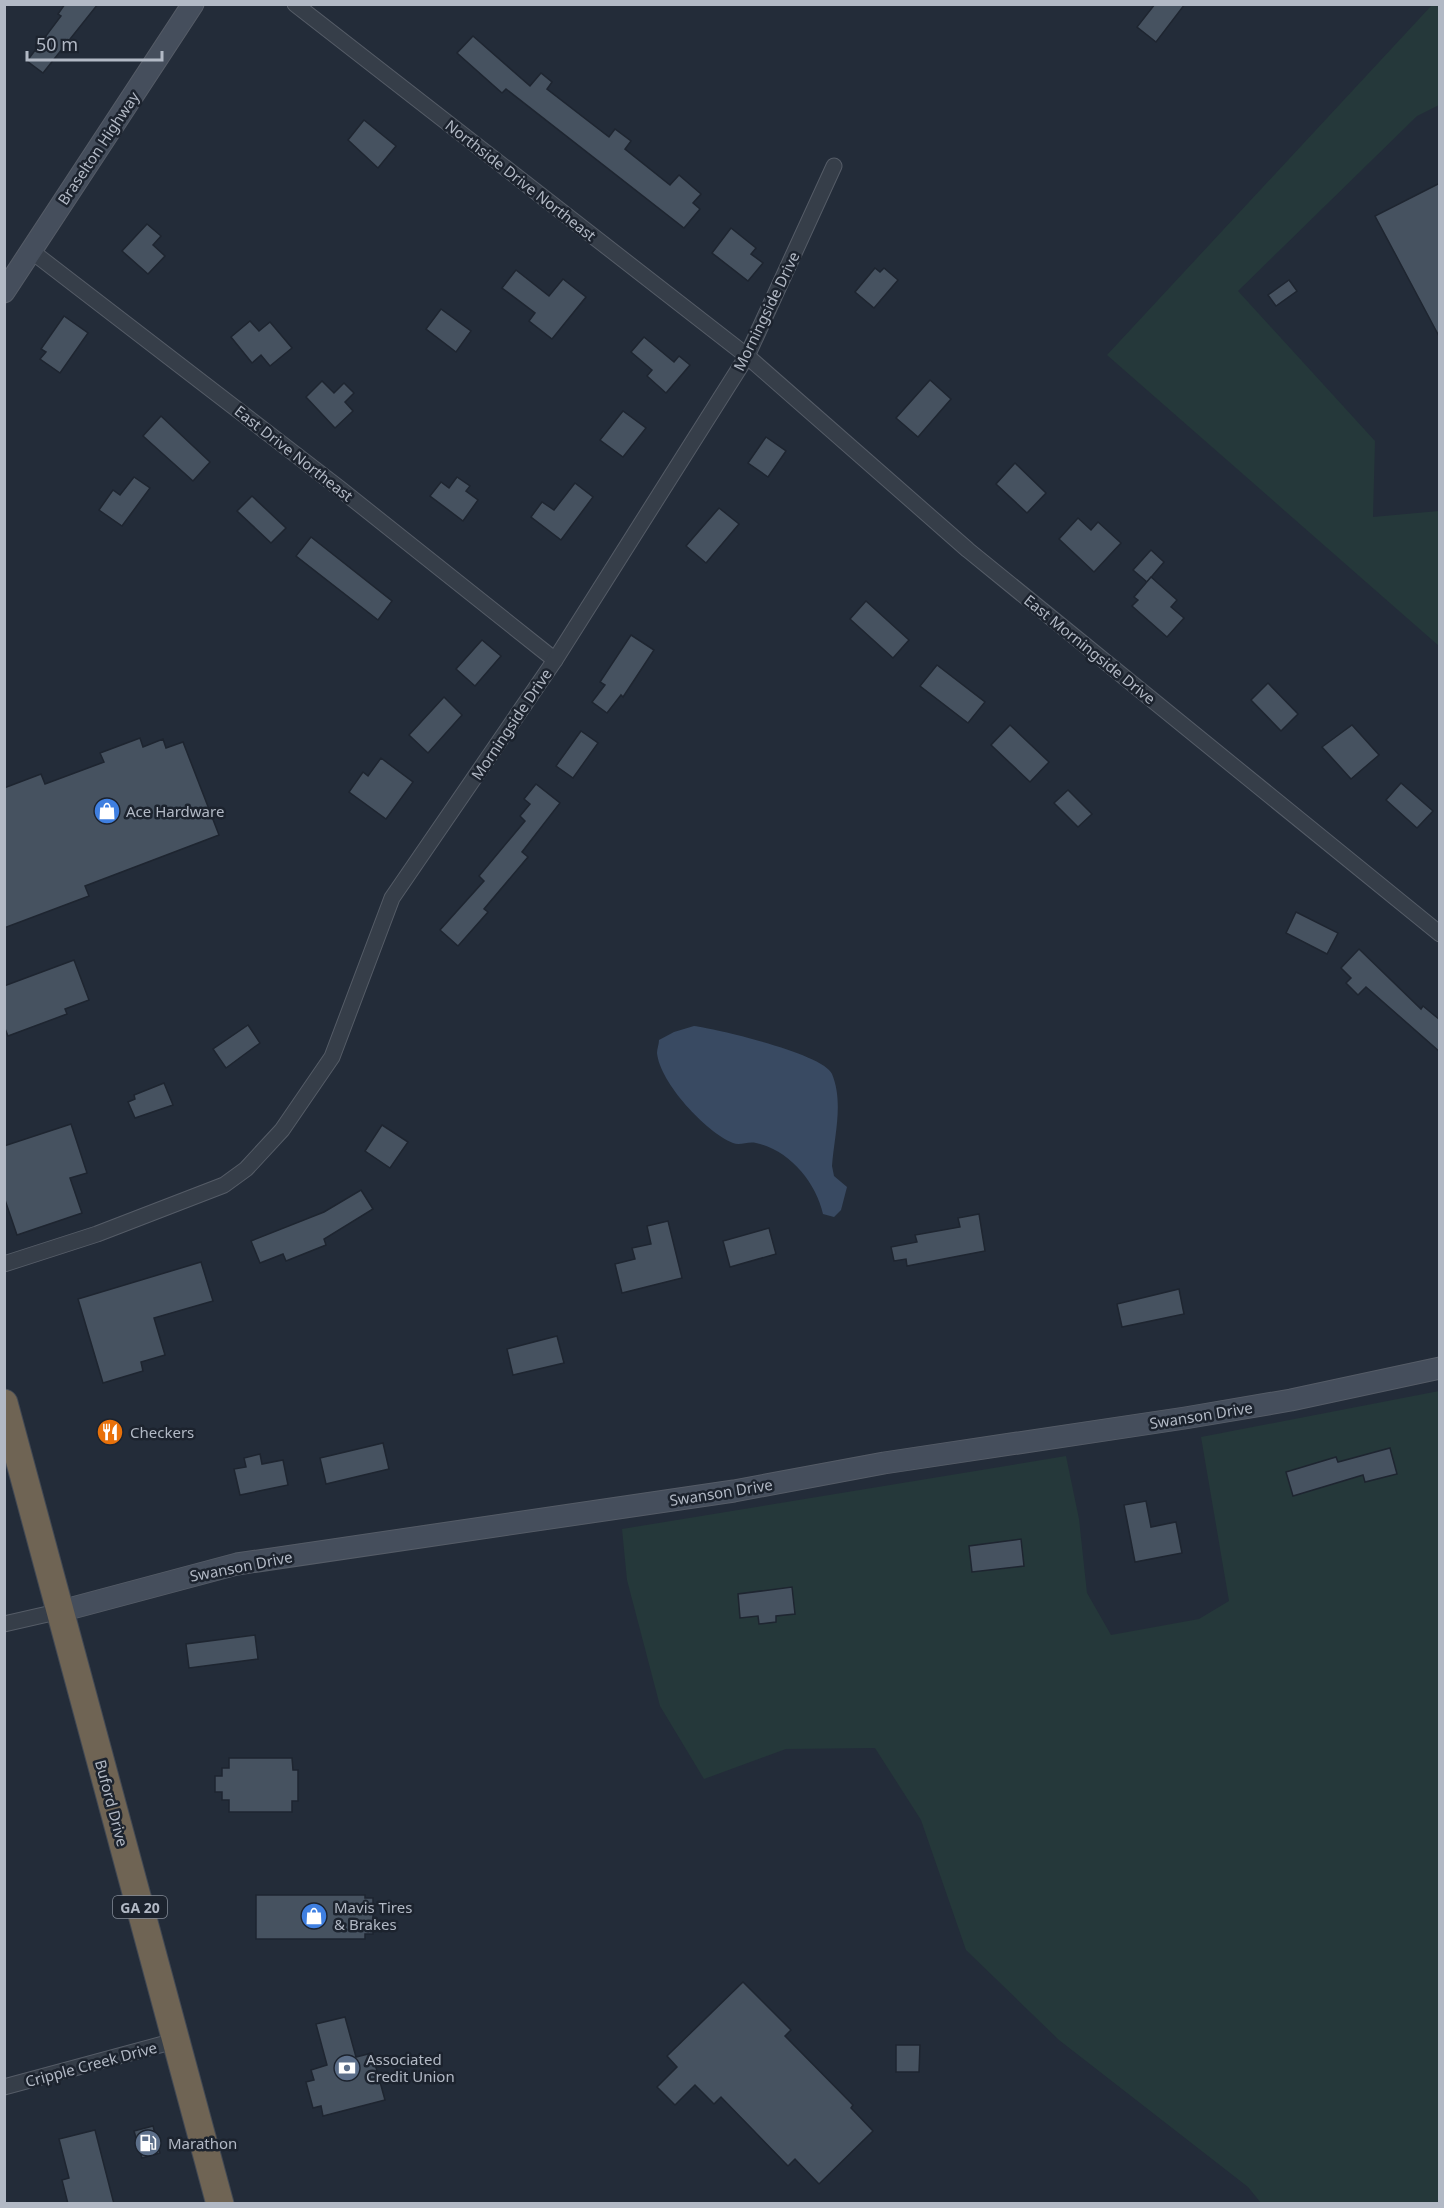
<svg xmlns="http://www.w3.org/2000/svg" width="1444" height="2208" viewBox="0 0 1444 2208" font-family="'Noto Sans',sans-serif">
<rect width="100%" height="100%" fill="#232c39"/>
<!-- green -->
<g fill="#25383a">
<polygon points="1432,5 1439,5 1439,105 1417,116 1238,291 1375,441 1373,517 1439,511 1439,646 1107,355"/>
<polygon points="1439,1391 1439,2203 1261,2203 1248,2187 1059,2040 966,1950 921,1820 875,1748 786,1749 704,1779 660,1706 627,1580 622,1529 1066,1456 1079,1519 1087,1593 1111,1635 1199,1619 1229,1601 1201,1437"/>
</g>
<!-- water -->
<path fill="#394a62" d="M694,1026C717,1029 824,1054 832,1074C844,1103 834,1137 832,1166L834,1176L847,1187L841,1210L834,1217L823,1214C816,1182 789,1150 756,1143C748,1141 740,1146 733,1143C706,1132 660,1083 657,1053C657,1049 659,1044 659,1040L674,1032Z"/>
<!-- building -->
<g fill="#465260" stroke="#1e2530" stroke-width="1.5">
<polygon points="65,4 98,4 43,73 27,61 61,16 58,14"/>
<polygon points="1155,4 1185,4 1156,42 1137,27"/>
<polygon points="473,36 530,86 541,73 552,82 547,89 609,137 615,129 631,141 625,149 670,185 679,175 701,194 693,203 700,209 684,228 506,89 502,93 457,53"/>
<polygon points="364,120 396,146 378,168 348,140"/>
<polygon points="1440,183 1440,338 1375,216"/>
<polygon points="147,224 161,236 153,245 165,256 148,274 122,251"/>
<polygon points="731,228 756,248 751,254 763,263 748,281 712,253"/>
<polygon points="875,268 880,272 884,268 898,280 874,308 855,292"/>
<polygon points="516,270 549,296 563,279 586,297 552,339 529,321 535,313 502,288"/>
<polygon points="1289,280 1297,291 1276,306 1268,295"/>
<polygon points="441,309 471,331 456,352 426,329"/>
<polygon points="64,316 88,333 60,373 40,359 46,352 41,349"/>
<polygon points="250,321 259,331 270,322 292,348 270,366 261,355 252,363 231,337"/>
<polygon points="644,337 674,362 679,356 690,365 666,393 647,376 652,370 631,352"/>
<polygon points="930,380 951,399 918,437 896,418"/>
<polygon points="322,381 334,393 344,383 354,393 345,402 353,411 335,428 306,397"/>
<polygon points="623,411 646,428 623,457 600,440"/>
<polygon points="161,416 210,462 193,481 143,436"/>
<polygon points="766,437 786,451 768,477 748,463"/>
<polygon points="1015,463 1046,493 1027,513 996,484"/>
<polygon points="134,477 150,488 122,526 99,510 113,490 120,495"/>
<polygon points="457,477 470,486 466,491 478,500 463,521 430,496 441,482 449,488"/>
<polygon points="575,483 593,497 561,540 531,517 542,502 554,510"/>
<polygon points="252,496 286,528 271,543 237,511"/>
<polygon points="719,508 739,524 706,563 686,546"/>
<polygon points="1078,518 1091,530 1098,522 1121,543 1094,572 1059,539"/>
<polygon points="311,537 392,601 378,620 296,556"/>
<polygon points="1151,550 1164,562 1147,582 1133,570"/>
<polygon points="1151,577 1177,600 1171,607 1184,618 1167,637 1132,606 1138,600 1134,597"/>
<polygon points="866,601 909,640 893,658 850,619"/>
<polygon points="631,635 654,650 623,697 621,695 607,713 592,702 605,685 600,682"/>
<polygon points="482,640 501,656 475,686 456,669"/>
<polygon points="937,665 985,702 968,723 920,686"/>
<polygon points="1268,683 1298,714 1281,731 1251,700"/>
<polygon points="444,697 462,715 428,753 409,735"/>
<polygon points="1010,725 1049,762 1030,782 991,745"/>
<polygon points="1352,725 1379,755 1351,779 1322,747"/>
<polygon points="581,731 598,743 573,778 556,766"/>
<polygon points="140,738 143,747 163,739 166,748 183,742 219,835 85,886 89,896 4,928 4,788 41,774 45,784 104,762 100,753"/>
<polygon points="381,758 413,782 386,819 349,792 363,772 368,776"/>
<polygon points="1401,783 1433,811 1417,828 1386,800"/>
<polygon points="536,784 560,803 522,852 528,857 484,909 488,912 458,946 440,930 484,881 479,876 525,821 520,816 530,804 524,799"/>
<polygon points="1068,790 1092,814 1078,827 1054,803"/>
<polygon points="1296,912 1338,933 1327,954 1286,933"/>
<polygon points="1359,949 1421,1009 1423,1006 1440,1020 1440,1052 1366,987 1358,995 1346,983 1351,978 1341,968"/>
<polygon points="74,960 89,1000 65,1009 67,1014 8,1036 4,1026 4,986"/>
<polygon points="248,1025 260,1043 226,1068 213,1049"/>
<polygon points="164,1083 173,1105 135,1118 128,1102 135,1099 134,1095"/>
<polygon points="71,1124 87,1173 70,1178 82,1213 17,1235 4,1197 4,1146"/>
<polygon points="382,1125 408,1142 390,1168 365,1151"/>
<polygon points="361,1190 373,1209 324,1239 326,1245 286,1261 283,1254 260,1263 251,1241 324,1212"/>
<polygon points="979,1214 985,1251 907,1266 906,1259 894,1261 891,1247 917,1242 915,1235 960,1227 958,1218"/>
<polygon points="668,1221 682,1278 622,1293 615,1264 635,1259 632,1248 651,1244 647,1226"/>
<polygon points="769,1228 776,1254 730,1267 723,1241"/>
<polygon points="201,1262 213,1301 154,1318 165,1355 141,1362 143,1371 103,1383 78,1299"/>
<polygon points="1179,1289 1184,1314 1122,1327 1117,1304"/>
<polygon points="557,1336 564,1363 513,1375 507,1349"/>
<polygon points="383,1443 389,1469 326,1484 320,1458"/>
<polygon points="1390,1448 1397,1474 1365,1482 1363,1475 1293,1496 1286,1472 1336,1457 1338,1462"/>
<polygon points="260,1454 262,1464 283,1460 288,1485 240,1495 234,1469 246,1467 244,1458"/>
<polygon points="1146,1501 1151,1527 1176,1522 1182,1553 1135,1562 1124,1505"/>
<polygon points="1021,1539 1024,1566 972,1572 969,1546"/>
<polygon points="792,1587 795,1614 776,1616 776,1622 759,1624 758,1616 740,1618 738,1594"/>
<polygon points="255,1635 258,1659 189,1668 186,1644"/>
<polygon points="229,1758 292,1758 293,1770 298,1770 298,1801 292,1801 292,1812 229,1812 229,1800 222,1800 222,1792 215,1792 215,1776 222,1776 222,1768 229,1768"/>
<polygon points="256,1895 365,1895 365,1898 373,1898 373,1934 365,1934 365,1939 256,1939"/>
<polygon points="743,1982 791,2030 785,2036 853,2105 851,2108 873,2131 819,2184 795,2159 788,2166 721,2097 714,2104 695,2085 675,2105 657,2087 677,2067 667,2056"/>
<polygon points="345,2017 356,2057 372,2053 385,2100 323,2116 321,2106 313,2108 306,2082 314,2080 311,2070 327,2065 316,2024"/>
<polygon points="896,2045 920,2045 919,2072 896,2072"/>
<polygon points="153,2126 160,2153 142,2158 134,2131"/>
<polygon points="95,2130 114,2204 68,2204 62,2180 69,2178 59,2139"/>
</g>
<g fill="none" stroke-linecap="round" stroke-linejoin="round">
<defs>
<g id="street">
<polyline points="295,4 747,356 968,550 1440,934"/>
<polyline points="30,250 339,488 555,660"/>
<polyline points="4,1264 97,1234 224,1185 246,1169 282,1130 332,1057 392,898 555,660 747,356 834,166"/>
<polyline points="4,1624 61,1611"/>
<polyline points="4,2087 178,2040"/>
</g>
<g id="secondary">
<polyline points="4,292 193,4"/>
<polyline points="61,1611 237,1564 734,1491 884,1463 1185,1418 1291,1400 1440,1368"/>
</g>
<polyline id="highway" points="4,1403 220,2204"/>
</defs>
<!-- street casing -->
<use href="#street" stroke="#555c67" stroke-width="17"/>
<!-- secondary casing -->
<use href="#secondary" stroke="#555c67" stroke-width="23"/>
<!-- highway casing -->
<use href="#highway" stroke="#424954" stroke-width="29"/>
<!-- street -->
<use href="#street" stroke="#363e49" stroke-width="15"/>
<!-- secondary -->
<use href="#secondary" stroke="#454e5c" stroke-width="21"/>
<!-- highway -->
<use href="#highway" stroke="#6f6454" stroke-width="27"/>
</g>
<!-- icons -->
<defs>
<symbol id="shop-disc" viewBox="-11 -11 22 22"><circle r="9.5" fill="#3f7fe0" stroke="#1c232e"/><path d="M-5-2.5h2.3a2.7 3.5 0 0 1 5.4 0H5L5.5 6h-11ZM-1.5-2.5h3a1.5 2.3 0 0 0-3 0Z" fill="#fff"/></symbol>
<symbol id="restaurant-disc" viewBox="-11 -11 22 22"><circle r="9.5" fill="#e8710a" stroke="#1c232e"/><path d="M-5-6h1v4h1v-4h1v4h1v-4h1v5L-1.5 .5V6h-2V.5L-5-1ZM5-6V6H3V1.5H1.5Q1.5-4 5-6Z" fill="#fff"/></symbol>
<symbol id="bank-disc" viewBox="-11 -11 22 22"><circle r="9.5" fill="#5c6f8a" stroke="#1c232e"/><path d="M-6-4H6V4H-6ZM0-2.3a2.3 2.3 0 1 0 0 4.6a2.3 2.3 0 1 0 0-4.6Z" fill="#fff"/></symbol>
<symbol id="fuel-disc" viewBox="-11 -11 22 22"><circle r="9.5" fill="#5c6f8a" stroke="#1c232e"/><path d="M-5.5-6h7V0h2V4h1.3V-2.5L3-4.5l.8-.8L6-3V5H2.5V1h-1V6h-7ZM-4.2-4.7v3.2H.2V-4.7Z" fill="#fff"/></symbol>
</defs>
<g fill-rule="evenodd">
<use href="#shop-disc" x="92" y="796" width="30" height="30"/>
<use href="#restaurant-disc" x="95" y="1417" width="30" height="30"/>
<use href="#shop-disc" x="299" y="1901" width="30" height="30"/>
<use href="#bank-disc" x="332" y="2053" width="30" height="30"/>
<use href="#fuel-disc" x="133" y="2128" width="30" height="30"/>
</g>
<g text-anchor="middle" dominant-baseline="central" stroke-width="5" stroke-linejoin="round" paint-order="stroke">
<!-- shield labels -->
<rect fill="#1c232e" stroke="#858c98" stroke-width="1.5" x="113" y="1896" width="54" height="22" rx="4.5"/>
<g font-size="14" font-weight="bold" fill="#b2b9c5">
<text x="140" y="1907">GA 20</text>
</g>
<!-- street labels -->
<g font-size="15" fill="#b2b9c5" stroke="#1c232e">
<text transform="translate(98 148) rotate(-56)">Braselton Highway</text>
<text transform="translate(521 180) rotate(38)">Northside Drive Northeast</text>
<text transform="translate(766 311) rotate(-64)">Morningside Drive</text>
<text transform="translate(294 453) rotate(38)">East Drive Northeast</text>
<text transform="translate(1090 649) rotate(39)">East Morningside Drive</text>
<text transform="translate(511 724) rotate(-56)">Morningside Drive</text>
<text transform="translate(1201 1415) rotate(-9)">Swanson Drive</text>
<text transform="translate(721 1492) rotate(-9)">Swanson Drive</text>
<text transform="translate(241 1566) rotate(-11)">Swanson Drive</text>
<text transform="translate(112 1803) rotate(75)">Buford Drive</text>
<text transform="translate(91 2064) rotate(-15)">Cripple Creek Drive</text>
</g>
<!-- poi labels -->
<g font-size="15" fill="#b2b9c5" stroke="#1c232e" text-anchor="start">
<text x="126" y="811">Ace Hardware</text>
<text x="130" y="1432">Checkers</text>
<text x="334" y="1907">Mavis Tires<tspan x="334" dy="17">&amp; Brakes</tspan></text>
<text x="366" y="2059">Associated<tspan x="366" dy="17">Credit Union</tspan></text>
<text x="168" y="2143">Marathon</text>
</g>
</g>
<!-- border -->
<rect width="1444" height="2208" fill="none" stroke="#b2b9c5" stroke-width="12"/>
<!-- scale -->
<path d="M27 51v9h135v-9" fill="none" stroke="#b2b9c5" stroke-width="3"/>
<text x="36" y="51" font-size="18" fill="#b2b9c5" stroke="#1c232e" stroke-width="4.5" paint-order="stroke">50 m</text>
</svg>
